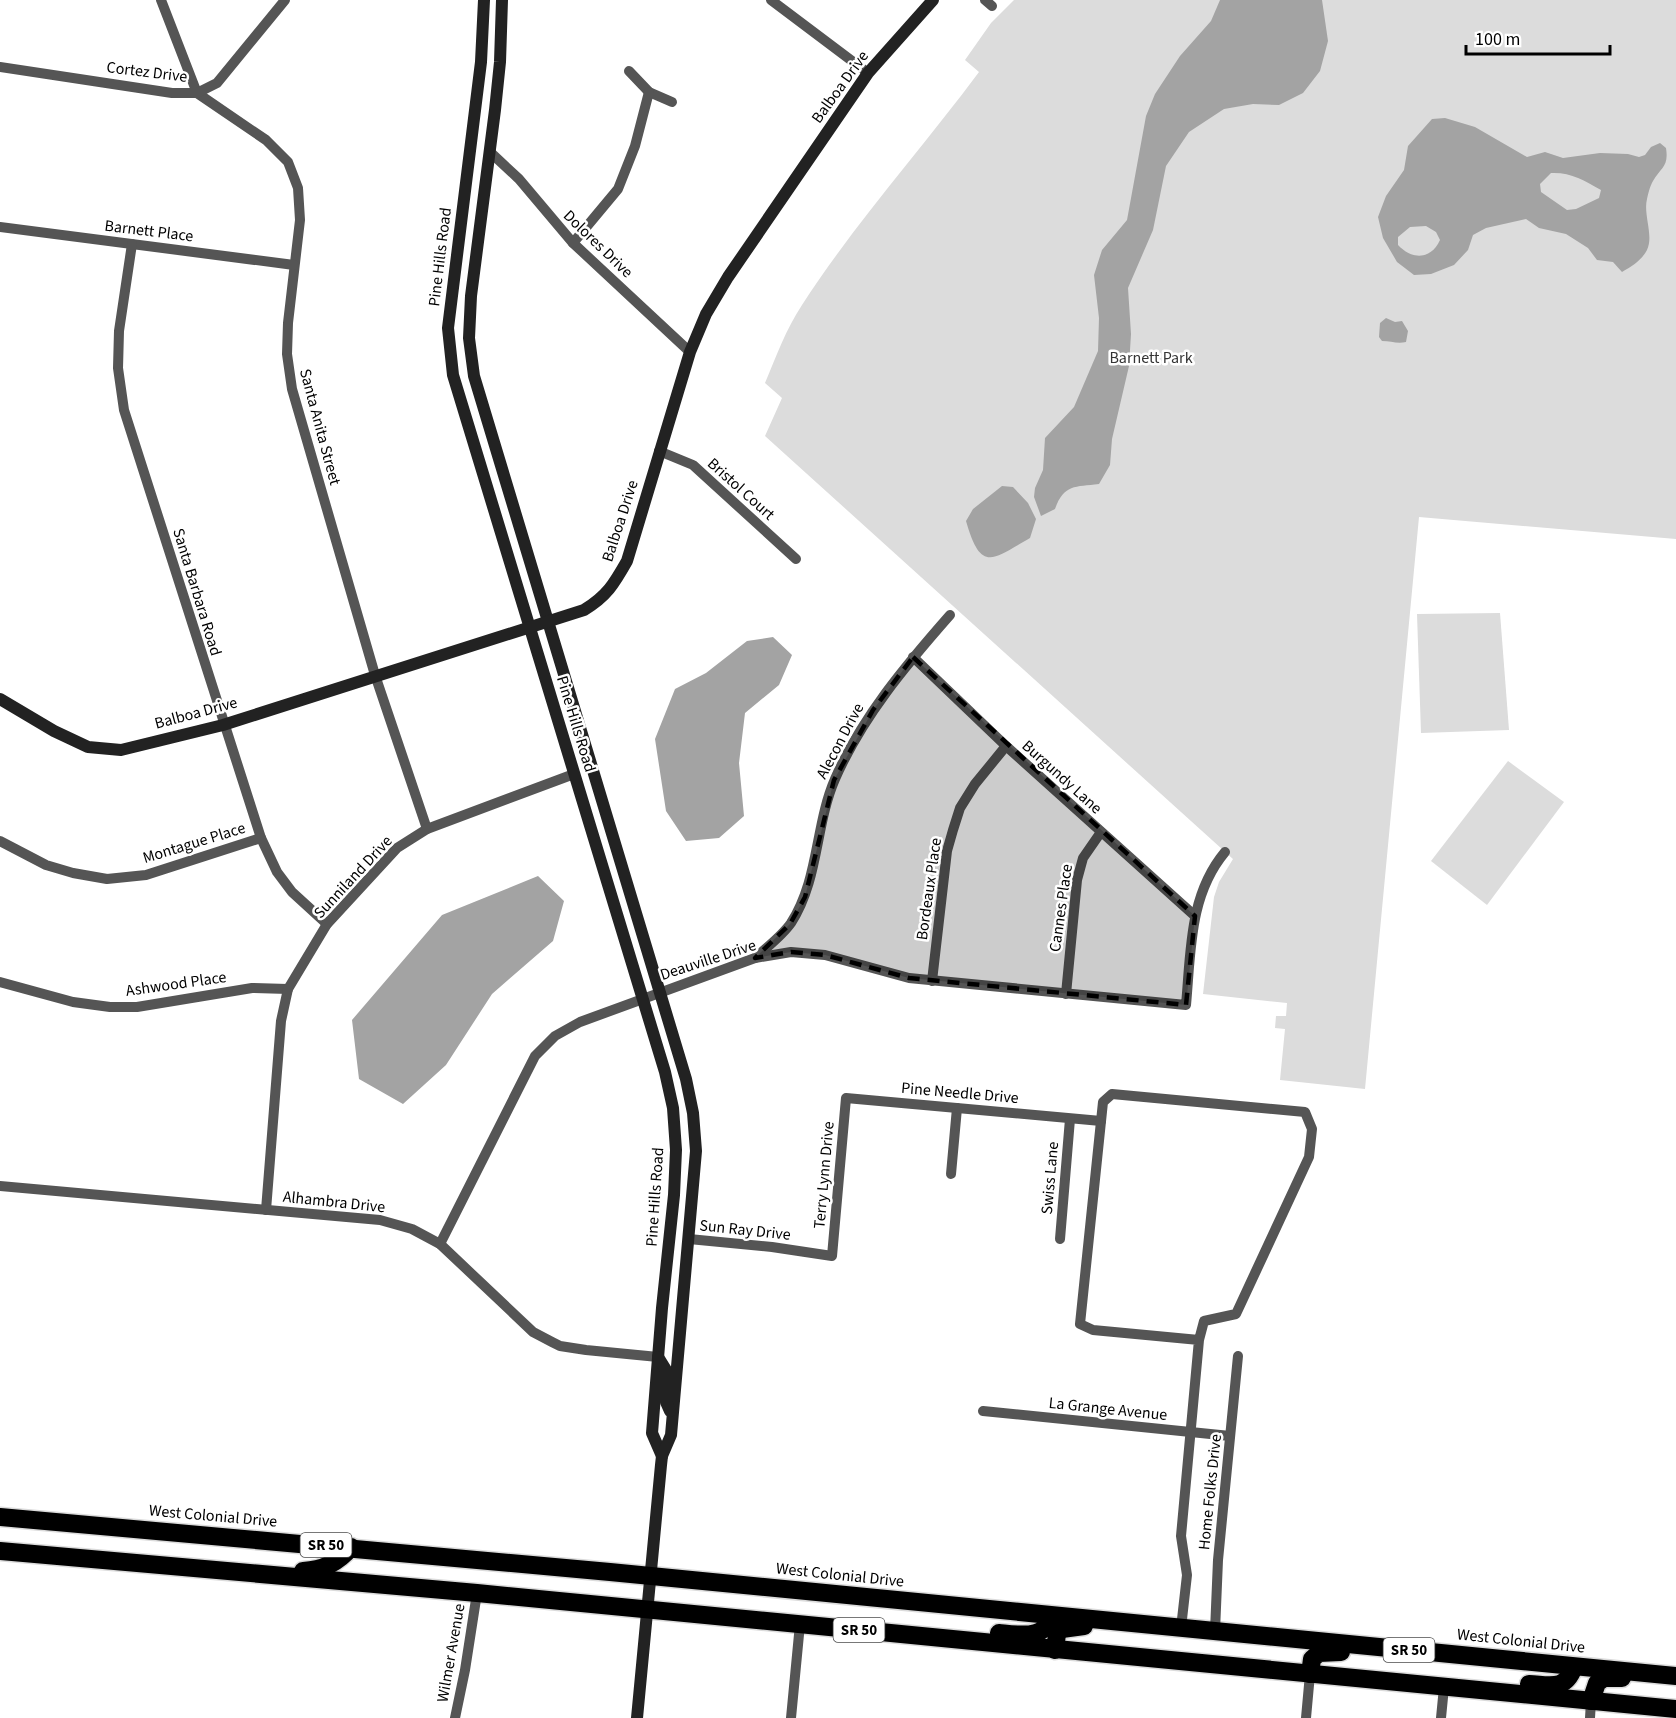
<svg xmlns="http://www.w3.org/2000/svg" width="1676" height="1718" viewBox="0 0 1676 1718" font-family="'Source Sans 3',sans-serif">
<rect width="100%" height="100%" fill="#fff"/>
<!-- green -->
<g fill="#dcdcdc">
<path d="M1014,0H1676V539L1419,517L1365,1089L1280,1080L1285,1029L1275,1028L1276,1016H1286L1287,1003L1203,994L1214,897L1219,882L1233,859L765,436L782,398L765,383C776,357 786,329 802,305C855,223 921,150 979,72L965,60L991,23Z"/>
<polygon points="1500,613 1509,730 1421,733 1417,614"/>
<polygon points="1508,761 1564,802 1487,905 1431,861"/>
</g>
<!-- water -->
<g fill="#a3a3a3" fill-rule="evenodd">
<path d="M1220,0H1322L1328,41L1320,71L1303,93L1279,105L1253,104L1224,109L1189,132L1166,166L1153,230L1128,288L1131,334L1129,366L1112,439L1110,465L1099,484C1075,487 1064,484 1055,509L1041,516L1034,497L1035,488L1043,470L1045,438L1074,407L1098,351L1099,318L1094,275L1102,250L1127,220L1146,116L1155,94L1180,56L1211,21Z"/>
<path d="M1445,118L1475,127L1527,157L1545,152L1563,158L1600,153L1628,154L1639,157L1645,155L1651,147L1660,143L1666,148C1669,167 1661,167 1653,181C1650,186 1648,194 1647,199C1643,215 1654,235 1647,250C1641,261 1632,266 1622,272L1613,262L1597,260L1588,248L1566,234L1539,228L1526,219L1486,228L1473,235L1468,250L1454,265L1431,274L1414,275L1397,262L1383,238L1378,217L1386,196L1404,170L1408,146L1432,119ZM1551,173C1570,172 1584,180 1601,190L1599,198L1576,209L1567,210L1541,192L1540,184ZM1426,226L1436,232L1440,240C1431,260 1412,260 1398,245V237L1410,227Z"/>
<path d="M1386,318L1395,322L1402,321L1408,331L1406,342C1397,344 1391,341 1382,341L1379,337L1380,323Z"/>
<path d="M1002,486L1013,487L1028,503L1036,519L1030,538C992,560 981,573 966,521L973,509Z"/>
<polygon points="773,637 792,655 779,685 745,713 739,763 744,816 719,838 686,841 666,811 655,739 675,689 706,673 747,641"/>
<polygon points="538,876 564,901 553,941 492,994 446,1065 403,1104 359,1079 352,1020 442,915"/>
</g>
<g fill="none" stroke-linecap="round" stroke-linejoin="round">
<defs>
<g id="highway">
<polyline points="0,1517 610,1572 1676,1676"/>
<polyline points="0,1551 477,1593 1676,1709"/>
<path d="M303,1571C323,1570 338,1563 351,1547"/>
<path d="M999,1633C1011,1634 1040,1639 1046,1625C1047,1622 1047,1618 1047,1615"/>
<polyline points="1055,1650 1057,1634 1062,1629 1084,1626"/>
<polyline points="1310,1674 1312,1659 1319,1653 1341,1652"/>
<path d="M1529,1684C1551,1685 1565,1691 1574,1667"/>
<polyline points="1591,1701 1597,1683 1604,1678 1622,1678"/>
</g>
</defs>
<!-- highway casing -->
<use href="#highway" stroke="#dbdbdb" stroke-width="21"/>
<!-- street -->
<g stroke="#555" stroke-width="10">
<polyline points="161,0 197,93 266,140 288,162 298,188 300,220 288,323 287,354 292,389 375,675 427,829"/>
<polyline points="771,0 868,73"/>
<polyline points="985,0 992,6"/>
<polyline points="0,67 172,93 197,93 217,83 285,0"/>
<polyline points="629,71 649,92 672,102"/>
<polyline points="489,151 519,179 573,243 690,352"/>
<polyline points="0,227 294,265"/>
<polyline points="573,243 618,189 635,146 649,92"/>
<polyline points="132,244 119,331 118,368 124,410 261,838 277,872 292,892 327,924"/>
<polyline points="659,451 693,465 796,559"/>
<polyline points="913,657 1006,746 1195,916"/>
<polyline points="0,841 46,865 73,873 107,879 146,875 261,838"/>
<path d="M755,958C767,947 782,936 791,923C819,880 815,825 835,779C862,717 906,665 950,615"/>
<polyline points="932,981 947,851 953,830 960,808 975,784 1006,746"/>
<polyline points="0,982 73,1002 110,1007 137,1007 252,988 288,989"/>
<polyline points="1066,994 1077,880 1083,858 1101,832"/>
<polyline points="951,1174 957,1108"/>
<polyline points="0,1186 380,1220 412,1229 440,1244 533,1332 552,1342 560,1346 586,1350 658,1357"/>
<polyline points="266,1210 281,1021 288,989 327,924 397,848 427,829 574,774"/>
<polyline points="689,1239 772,1247 832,1256 846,1098 1101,1121"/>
<polyline points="1060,1239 1070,1119"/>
<path d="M440,1244L535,1056L555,1036L580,1022L755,958L791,952L825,955L909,978L1186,1005C1191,951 1189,895 1225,852"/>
<polyline points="983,1411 1230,1436"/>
<polyline points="1181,1628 1187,1575 1181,1536 1199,1340 1204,1321 1236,1314 1309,1157 1312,1129 1305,1112 1112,1094 1103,1102 1080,1324 1093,1330 1199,1340"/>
<polyline points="1215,1631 1218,1560 1238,1356"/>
<polyline points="455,1718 465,1670 477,1593"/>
<polyline points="791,1718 800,1624"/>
<polyline points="1306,1718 1310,1674"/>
<polyline points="1441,1718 1444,1687"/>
<polyline points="1590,1718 1591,1701"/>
</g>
<!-- secondary -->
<g stroke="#222" stroke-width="12">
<polyline points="484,0 481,62 448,328 453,375 665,1072 673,1108 676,1150 674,1195 662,1308 652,1433 662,1456"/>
<polyline points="502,0 500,62 495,110 471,296 469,338 474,376 686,1079 693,1113 696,1151 671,1435 662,1456 661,1465 637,1718"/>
<path d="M0,699L54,731L88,747L121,750L223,725L584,610C607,596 614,584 627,561L690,352L706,314L728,277L868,73L933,0"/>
<polyline points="658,1357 666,1370 666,1402 670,1411"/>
</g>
<!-- highway -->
<use href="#highway" stroke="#000" stroke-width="18"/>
</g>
<!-- marked area -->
<path fill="#000" fill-opacity="0.2" stroke="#000" stroke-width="4.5" stroke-dasharray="12 8" stroke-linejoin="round" d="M913,657L1195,916L1186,1005L909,978L825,955L791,952L755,958L790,924L805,897L834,780L873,710Z"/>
<g text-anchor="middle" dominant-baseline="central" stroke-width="5" stroke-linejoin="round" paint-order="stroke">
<!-- shield labels -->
<g fill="#fff" stroke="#4c4c4c" stroke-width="1.5">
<rect x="300.5" y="1533" width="51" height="24" rx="4.5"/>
<rect x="833.5" y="1618" width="51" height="24" rx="4.5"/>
<rect x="1383.5" y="1638" width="51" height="24" rx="4.5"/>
</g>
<g font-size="15" font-weight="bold" fill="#000">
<text x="326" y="1545">SR 50</text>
<text x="859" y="1630">SR 50</text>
<text x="1409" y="1650">SR 50</text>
</g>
<!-- street labels -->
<g font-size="16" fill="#000" stroke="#fff">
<text transform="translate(147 72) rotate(7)">Cortez Drive</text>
<text transform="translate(840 87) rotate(-54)">Balboa Drive</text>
<text transform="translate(149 231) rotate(7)">Barnett Place</text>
<text transform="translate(598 244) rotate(44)">Dolores Drive</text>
<text transform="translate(440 257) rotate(-83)">Pine Hills Road</text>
<text transform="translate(320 427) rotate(75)">Santa Anita Street</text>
<text transform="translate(741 489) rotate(42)">Bristol Court</text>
<text transform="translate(620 521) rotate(-72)">Balboa Drive</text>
<text transform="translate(197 592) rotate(73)">Santa Barbara Road</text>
<text transform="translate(196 713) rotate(-15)">Balboa Drive</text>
<text transform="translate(576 724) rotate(73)">Pine Hills Road</text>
<text transform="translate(840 741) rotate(-62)">Alecon Drive</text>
<text transform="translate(1062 777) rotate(42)">Burgundy Lane</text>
<text transform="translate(194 843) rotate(-17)">Montague Place</text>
<text transform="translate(353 877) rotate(-47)">Sunniland Drive</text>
<text transform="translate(929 889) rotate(-82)">Bordeaux Place</text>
<text transform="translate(1061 908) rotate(-82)">Cannes Place</text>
<text transform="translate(708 960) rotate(-18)">Deauville Drive</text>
<text transform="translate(176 984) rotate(-8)">Ashwood Place</text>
<text transform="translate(960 1093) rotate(5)">Pine Needle Drive</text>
<text transform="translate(824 1175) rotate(-85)">Terry Lynn Drive</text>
<text transform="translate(1050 1178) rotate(-85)">Swiss Lane</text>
<text transform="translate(655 1197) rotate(-86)">Pine Hills Road</text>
<text transform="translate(334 1202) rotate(6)">Alhambra Drive</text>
<text transform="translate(745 1230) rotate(6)">Sun Ray Drive</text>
<text transform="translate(1108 1409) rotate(6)">La Grange Avenue</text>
<text transform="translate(1210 1492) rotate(-84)">Home Folks Drive</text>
<text transform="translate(213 1516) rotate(5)">West Colonial Drive</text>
<text transform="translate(840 1575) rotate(6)">West Colonial Drive</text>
<text transform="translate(1521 1641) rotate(6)">West Colonial Drive</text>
<text transform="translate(451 1653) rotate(-80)">Wilmer Avenue</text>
</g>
<!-- park labels -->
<g font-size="16" fill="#333" stroke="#fff">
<text x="1151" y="358">Barnett Park</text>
</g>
</g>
<!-- scale -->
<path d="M1466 45v9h144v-9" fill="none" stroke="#000000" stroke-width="3"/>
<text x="1475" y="45" font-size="18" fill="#000000" stroke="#ffffff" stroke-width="4.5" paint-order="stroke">100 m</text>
</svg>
